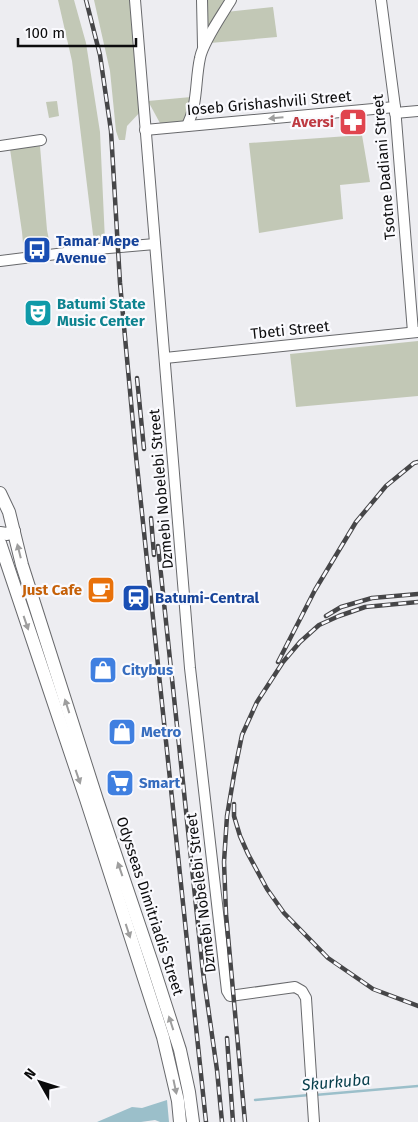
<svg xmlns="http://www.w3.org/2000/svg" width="418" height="1122" viewBox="0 0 418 1122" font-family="'Fira Sans',sans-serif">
<rect width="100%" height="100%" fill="#ededf1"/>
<!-- green -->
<g fill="#c2c8b6">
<polygon points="58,0 74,0 86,43 100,132 105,241 94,243 72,61"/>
<polygon points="94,0 131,0 142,110 127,126 125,140 119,140 116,131 110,71"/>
<polygon points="204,0 225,0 214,21 204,30"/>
<polygon points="273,7 277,37 210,43 226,12"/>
<polygon points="191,97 189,111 183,122 161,125 148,101"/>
<polygon points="57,101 59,116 49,118 46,102"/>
<polygon points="362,135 370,182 340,185 343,219 259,233 249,143"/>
<polygon points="40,146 47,230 51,250 24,254 22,232 10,149"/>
<polygon points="418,341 418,396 296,407 290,354"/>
</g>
<!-- water -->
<polygon fill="#9bbfca" points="167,1100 169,1122 160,1122 155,1120 141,1122 97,1122 132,1107 142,1108"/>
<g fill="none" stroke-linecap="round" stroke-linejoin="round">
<!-- stream -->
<g stroke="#9bbfca" stroke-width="2.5">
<polyline points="315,1095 418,1086"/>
<polyline points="255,1100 309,1095"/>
</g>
<defs>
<g id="minor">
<polyline points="135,0 190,668 227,991 230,996 295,987 302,991 306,998 314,1122"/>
<polyline points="202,0 203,46"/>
<polyline points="381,0 395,107 413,332"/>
<polyline points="395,113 418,111"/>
<path d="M187,126C198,104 195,81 200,58C203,42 222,15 231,0"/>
<polyline points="145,130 395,107"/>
<polyline points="0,146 41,140"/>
<polyline points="0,261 97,249 155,244"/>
<polyline points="165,358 418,332"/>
</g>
<g id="major">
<polyline points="0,493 9,512 22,565 97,800 152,963 180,1050 189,1092 193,1122"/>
<polyline points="0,533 7,534 14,531"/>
<polyline points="0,543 86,799 163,1037 178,1101 180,1122"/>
</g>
</defs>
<!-- minor casing -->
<use href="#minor" stroke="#68696c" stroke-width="12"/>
<!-- major casing -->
<use href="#major" stroke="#68696c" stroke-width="14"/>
<!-- minor -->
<use href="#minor" stroke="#fff" stroke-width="10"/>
<!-- major -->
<use href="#major" stroke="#fff" stroke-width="12"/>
<defs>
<g id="rail">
<polyline points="86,0 100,55 111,131 120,283 136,456 206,1122"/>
<polyline points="137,378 144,449"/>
<polyline points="151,518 154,555"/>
<polyline points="158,546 203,972 217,1070 222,1122"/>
<polyline points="326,616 341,607 372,598 418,594"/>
<polyline points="278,662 315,590 356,522 386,486 414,463 418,462"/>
<polyline points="234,804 234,816 240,836 248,854 267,889 284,913 328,958 373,989 418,1006"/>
<polyline points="227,1038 233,1122"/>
<polyline points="245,1122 226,914 224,862 227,816 235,769 242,735 257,702 283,662 300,642 319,625 339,616 365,607 418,602"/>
</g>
</defs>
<!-- rail casing -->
<use href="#rail" stroke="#464648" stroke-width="4.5"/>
<!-- rail -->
<use href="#rail" stroke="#fafafe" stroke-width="2.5" stroke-dasharray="8" stroke-linecap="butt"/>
</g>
<!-- one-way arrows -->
<defs><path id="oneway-solid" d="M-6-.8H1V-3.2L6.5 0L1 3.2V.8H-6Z" transform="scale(1.25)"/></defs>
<g fill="#9e9e9e">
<use href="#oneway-solid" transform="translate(276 118) rotate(175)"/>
<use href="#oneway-solid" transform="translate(19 551) rotate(-104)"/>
<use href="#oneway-solid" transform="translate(26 623) rotate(71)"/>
<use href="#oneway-solid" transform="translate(67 706) rotate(-108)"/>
<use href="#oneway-solid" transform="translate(78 777) rotate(71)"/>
<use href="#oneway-solid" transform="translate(120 869) rotate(-109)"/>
<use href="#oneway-solid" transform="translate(128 931) rotate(72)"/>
<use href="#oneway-solid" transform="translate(171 1023) rotate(-108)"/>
<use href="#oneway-solid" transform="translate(175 1087) rotate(78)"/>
</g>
<!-- icons -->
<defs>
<symbol id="pharmacy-square" viewBox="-11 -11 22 22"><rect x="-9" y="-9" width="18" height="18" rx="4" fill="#e0444e" stroke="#fafafe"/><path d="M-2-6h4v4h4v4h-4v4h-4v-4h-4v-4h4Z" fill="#fff"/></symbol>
<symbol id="bus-square" viewBox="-11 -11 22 22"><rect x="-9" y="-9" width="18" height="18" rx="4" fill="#1a4fb4" stroke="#fafafe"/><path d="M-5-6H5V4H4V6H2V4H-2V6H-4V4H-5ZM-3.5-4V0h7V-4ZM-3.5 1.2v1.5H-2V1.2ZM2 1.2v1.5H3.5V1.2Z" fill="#fff"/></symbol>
<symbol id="theatre-square" viewBox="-11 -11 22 22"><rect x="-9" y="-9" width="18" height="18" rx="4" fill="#0f9aa8" stroke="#fafafe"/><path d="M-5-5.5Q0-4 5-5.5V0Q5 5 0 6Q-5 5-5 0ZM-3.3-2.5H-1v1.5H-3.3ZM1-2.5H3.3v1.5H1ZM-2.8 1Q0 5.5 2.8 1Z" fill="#fff"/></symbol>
<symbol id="cafe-square" viewBox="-11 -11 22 22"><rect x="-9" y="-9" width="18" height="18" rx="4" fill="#e8710a" stroke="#fafafe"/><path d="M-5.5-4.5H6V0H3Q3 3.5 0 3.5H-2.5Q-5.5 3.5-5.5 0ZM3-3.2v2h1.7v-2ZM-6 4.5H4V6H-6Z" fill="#fff"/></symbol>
<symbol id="station-square" viewBox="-11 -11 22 22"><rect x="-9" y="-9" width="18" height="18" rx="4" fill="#1a4fb4" stroke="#fafafe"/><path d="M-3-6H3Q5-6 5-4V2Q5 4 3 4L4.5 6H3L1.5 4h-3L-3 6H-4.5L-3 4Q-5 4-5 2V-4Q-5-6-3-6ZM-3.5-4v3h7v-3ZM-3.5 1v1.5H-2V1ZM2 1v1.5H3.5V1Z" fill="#fff"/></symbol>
<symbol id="shop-square" viewBox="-11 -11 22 22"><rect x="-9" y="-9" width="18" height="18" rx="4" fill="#3f7fe0" stroke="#fafafe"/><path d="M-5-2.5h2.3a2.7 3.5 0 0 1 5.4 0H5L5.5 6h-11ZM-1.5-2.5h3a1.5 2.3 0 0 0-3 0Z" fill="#fff"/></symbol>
<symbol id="supermarket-square" viewBox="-11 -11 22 22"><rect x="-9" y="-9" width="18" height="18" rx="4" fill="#3f7fe0" stroke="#fafafe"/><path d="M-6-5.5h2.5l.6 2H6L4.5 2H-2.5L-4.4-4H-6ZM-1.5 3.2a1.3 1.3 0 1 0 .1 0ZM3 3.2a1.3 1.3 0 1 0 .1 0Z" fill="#fff"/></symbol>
</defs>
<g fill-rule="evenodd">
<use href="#pharmacy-square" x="337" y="106" width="32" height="32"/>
<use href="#bus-square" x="21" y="234" width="32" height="32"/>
<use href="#theatre-square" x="22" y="297" width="32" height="32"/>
<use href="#cafe-square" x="85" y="574" width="32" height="32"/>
<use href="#station-square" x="120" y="582" width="32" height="32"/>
<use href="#shop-square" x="87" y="654" width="32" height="32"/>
<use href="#shop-square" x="106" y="716" width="32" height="32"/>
<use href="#supermarket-square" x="104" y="767" width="32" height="32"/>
</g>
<g text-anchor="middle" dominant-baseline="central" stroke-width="4.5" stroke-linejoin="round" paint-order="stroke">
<!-- street labels -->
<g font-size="15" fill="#0c0c0d" stroke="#fafafe">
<text transform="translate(269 103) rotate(-5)">Ioseb Grishashvili Street</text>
<text transform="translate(384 167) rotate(-95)">Tsotne Dadiani Street</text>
<text transform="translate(290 330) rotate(-6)">Tbeti Street</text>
<text transform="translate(161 489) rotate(-95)">Dzmebi Nobelebi Street</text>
<text transform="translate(201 893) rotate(-97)">Dzmebi Nobelebi Street</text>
<text transform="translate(150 906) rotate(72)">Odysseas Dimitriadis Street</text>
</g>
<!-- health labels -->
<g font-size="15" font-weight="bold" fill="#be3a42" stroke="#fafafe" text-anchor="end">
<text x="334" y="122">Aversi</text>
</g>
<!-- transit labels -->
<g font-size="15" font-weight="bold" fill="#164399" stroke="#fafafe" text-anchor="start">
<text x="56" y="241">Tamar Mepe<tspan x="56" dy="17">Avenue</tspan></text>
<text x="155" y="598">Batumi-Central</text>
</g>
<!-- culture labels -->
<g font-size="15" font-weight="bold" fill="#0d838f" stroke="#fafafe" text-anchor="start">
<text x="57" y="304">Batumi State<tspan x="57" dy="17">Music Center</tspan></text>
</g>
<!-- food labels -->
<g font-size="15" font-weight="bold" fill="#c56008" stroke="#fafafe" text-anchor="end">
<text x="82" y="590">Just Cafe</text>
</g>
<!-- shop labels -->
<g font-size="15" font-weight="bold" fill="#366cbe" stroke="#fafafe" text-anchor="start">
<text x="122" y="670">Citybus</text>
<text x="141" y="732">Metro</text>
<text x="139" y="783">Smart</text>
</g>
<!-- water labels -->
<g font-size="16" font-style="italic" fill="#063e4b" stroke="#fafafe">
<text transform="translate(336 1082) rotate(-5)">Skurkuba</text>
</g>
</g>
<!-- north arrow -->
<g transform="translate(40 1082) rotate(309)" stroke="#fafafe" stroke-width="4" paint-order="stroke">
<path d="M0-4L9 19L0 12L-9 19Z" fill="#0c0c0d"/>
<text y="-8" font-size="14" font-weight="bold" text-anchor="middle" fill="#0c0c0d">N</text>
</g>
<!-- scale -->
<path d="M18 38v8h118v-8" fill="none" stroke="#0c0c0d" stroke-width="2.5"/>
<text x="25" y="38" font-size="15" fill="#0c0c0d" stroke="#fafafe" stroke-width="4" paint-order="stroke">100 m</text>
</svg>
